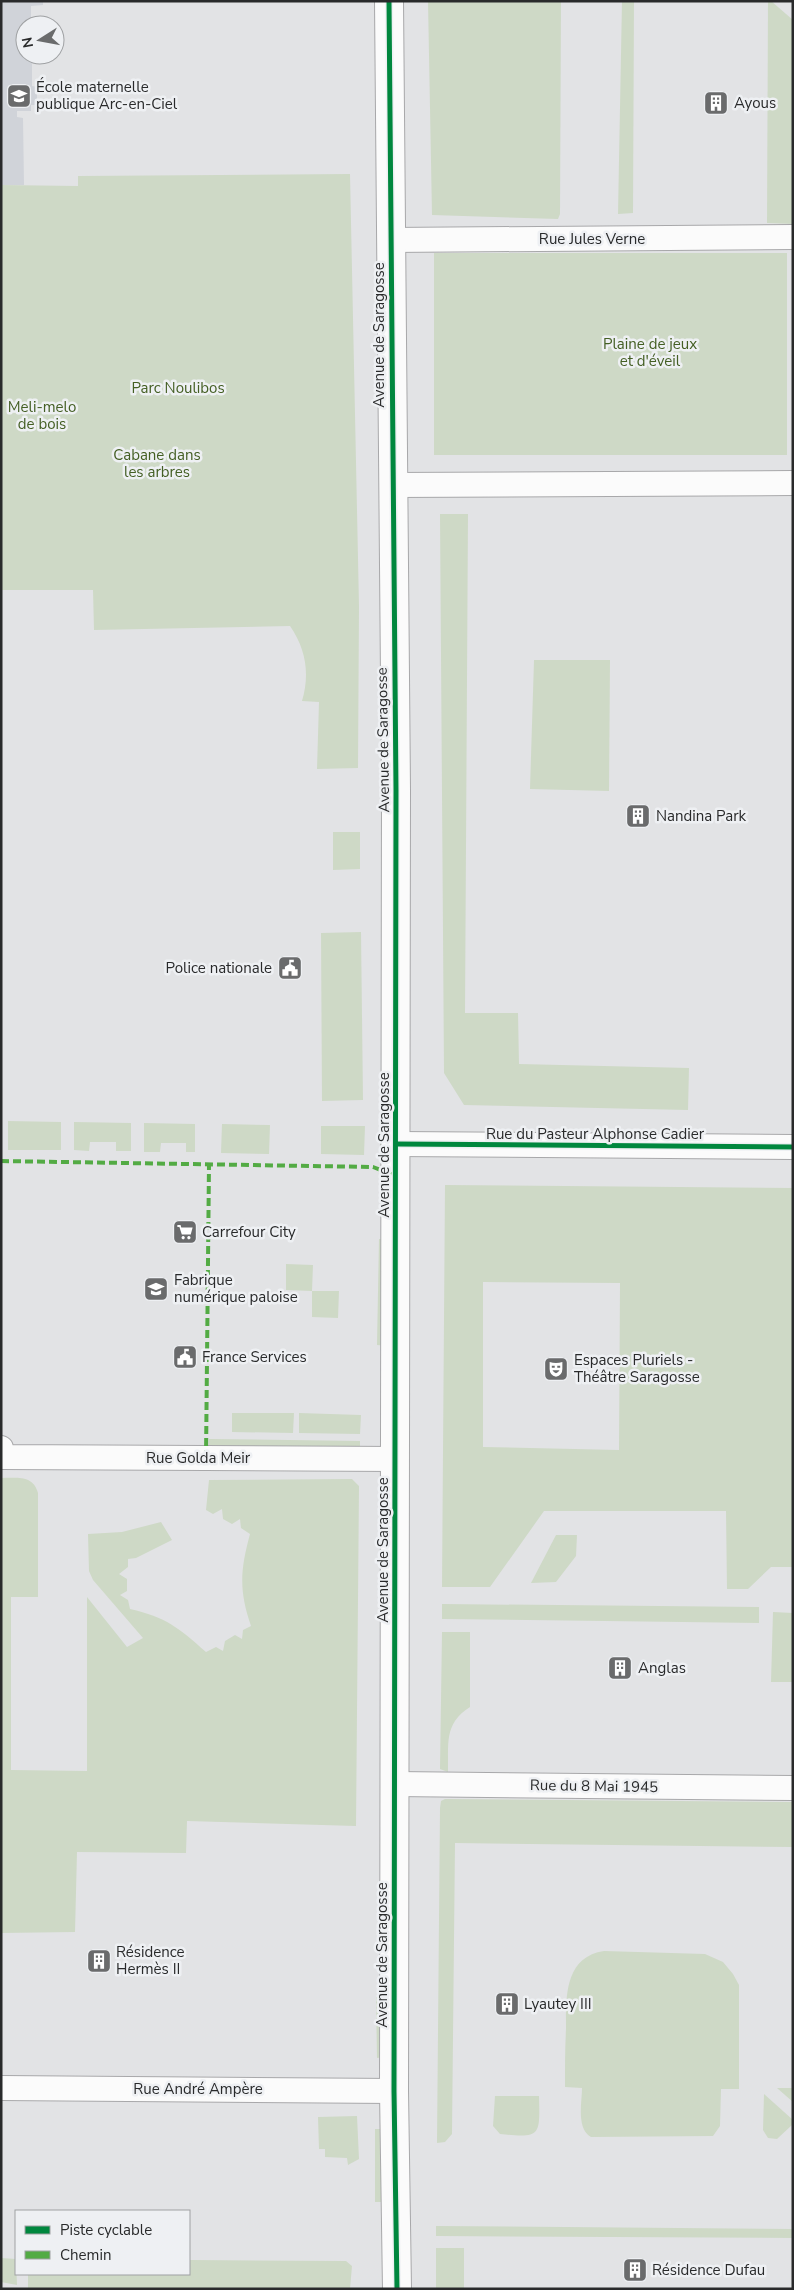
<svg xmlns="http://www.w3.org/2000/svg" width="794" height="2290" viewBox="0 0 794 2290" font-family="'Nunito Sans',sans-serif">
<rect width="100%" height="100%" fill="#e2e3e5"/>
<!-- built -->
<polygon fill="#d0d3d9" points="1,1 43,1 43,5 31,6 31,25 25,25 25,55 42,55 42,60 32,60 32,86 37,87 37,105 31,105 31,111 17,111 17,117 23,118 24,185 1,185"/>
<!-- green -->
<g fill="#ced9c6" fill-rule="evenodd">
<polygon points="428,1 561,1 560,214 558,219 432,215"/>
<polygon points="622,1 634,1 633,213 618,214"/>
<polygon points="768,1 771,1 793,20 793,224 767,223"/>
<path d="M350,174L359,606L358,768L317,769L319,702L302,701C310,674 306,649 290,626L94,630L93,590H1V185L78,186V176Z"/>
<rect x="434" y="253" width="353" height="202"/>
<polygon points="440,514 468,514 465,1013 518,1013 519,1064 689,1068 688,1110 464,1105 444,1073"/>
<polygon points="534,660 610,660 609,791 530,789"/>
<polygon points="333,832 360,832 360,869 333,870"/>
<polygon points="361,932 363,1100 322,1101 321,933"/>
<polygon points="380,1100 391,1101 391,1155 380,1155"/>
<polygon points="8,1121 61,1122 61,1150 8,1150"/>
<polygon points="74,1122 131,1123 131,1151 116,1151 116,1142 90,1142 89,1151 74,1150"/>
<polygon points="144,1123 195,1124 195,1152 186,1152 186,1143 161,1143 160,1152 144,1152"/>
<polygon points="222,1124 270,1125 269,1154 221,1153"/>
<polygon points="321,1126 365,1126 364,1155 321,1154"/>
<path d="M445,1185L793,1188V1567H771L748,1589H727L726,1511H544L490,1587H442ZM483,1282L620,1283L619,1450L483,1447Z"/>
<polygon points="379,1239 389,1239 388,1346 377,1345"/>
<polygon points="286,1264 313,1265 312,1291 339,1291 338,1318 312,1317 312,1291 286,1290"/>
<polygon points="232,1413 294,1413 293,1433 232,1432"/>
<polygon points="299,1413 361,1415 360,1434 299,1433"/>
<polygon points="209,1439 360,1441 360,1452 208,1450"/>
<path d="M1,1478C18,1478 33,1475 38,1493V1597H11V1770L87,1771V1597L127,1647L143,1638L93,1580L89,1571L88,1534L122,1532L161,1522L172,1540L136,1558L128,1559V1567L119,1574L127,1579V1591L120,1595L128,1600L130,1609C166,1617 179,1628 206,1652L216,1647L223,1651L225,1641L235,1635L242,1639L243,1630L251,1626C239,1591 240,1571 250,1534L241,1528L240,1519L232,1524L223,1519L222,1509L213,1514L206,1510L209,1480L352,1479L359,1486L356,1826L187,1821L186,1853L77,1852L75,1932L1,1933Z"/>
<polygon points="556,1535 577,1535 576,1556 556,1582 531,1583"/>
<polygon points="442,1604 759,1607 759,1623 442,1619"/>
<polygon points="773,1612 793,1613 793,1682 771,1682"/>
<path d="M442,1632H470V1707C443,1724 449,1745 448,1772L440,1769Z"/>
<polygon points="445,1799 793,1802 793,1847 455,1843 452,2134 445,2142 437,2143 440,1808 441,1801"/>
<path d="M604,1951L705,1954L723,1962L733,1974L739,1985V2089H721L720,2126L713,2136L591,2137C576,2129 582,2102 582,2088L565,2087C565,2068 565,2048 566,2029C566,1998 564,1957 604,1951Z"/>
<polygon points="376,1997 384,1997 385,2057 377,2058"/>
<polygon points="777,2088 793,2088 793,2102"/>
<polygon points="764,2094 793,2120 793,2124 777,2139 768,2138 763,2130"/>
<path d="M495,2096H539C540,2136 541,2138 500,2134L493,2126Z"/>
<polygon points="357,2116 359,2159 348,2165 347,2158 325,2157 325,2149 319,2149 318,2117"/>
<rect x="375" y="2129" width="9" height="73"/>
<polygon points="436,2226 793,2229 793,2238 436,2236"/>
<rect x="436" y="2248" width="28" height="41"/>
<polygon points="1,2258 16,2259 17,2285 1,2282"/>
<polygon points="189,2260 346,2261 352,2266 350,2289 28,2288 28,2274 189,2274"/>
</g>
<g fill="none" stroke-linecap="round" stroke-linejoin="round">
<defs>
<g id="minor">
<polyline points="391,240 793,237"/>
<polyline points="392,485 793,483"/>
<polyline points="396,1144 793,1147"/>
<polyline points="1,1448 1,1457 396,1459"/>
<polyline points="395,1784 793,1788"/>
<polyline points="1,2088 394,2091"/>
</g>
<polyline id="tertiary" points="389,1 396,790 394,2091 397,2289"/>
</defs>
<!-- minor casing -->
<use href="#minor" stroke="#a8a8aa" stroke-width="26"/>
<!-- tertiary casing -->
<use href="#tertiary" stroke="#a8a8aa" stroke-width="30"/>
<!-- minor -->
<use href="#minor" stroke="#fbfbfb" stroke-width="24"/>
<!-- tertiary -->
<use href="#tertiary" stroke="#fbfbfb" stroke-width="28"/>
<!-- quiet -->
<g stroke="#53ab44" stroke-width="4" stroke-dasharray="8 4" stroke-linecap="butt">
<polyline points="1,1161 373,1167 397,1176"/>
<polyline points="206,1458 209,1164"/>
</g>
<defs>
<g id="cycleway">
<polyline points="389,1 396,790 394,2091 397,2289"/>
<polyline points="396,1144 793,1147"/>
</g>
</defs>
<!-- cycleway casing -->
<use href="#cycleway" stroke="#eef0f3" stroke-width="8"/>
<!-- cycleway -->
<use href="#cycleway" stroke="#00873e" stroke-width="5"/>
</g>
<!-- icons -->
<defs>
<symbol id="school-square" viewBox="-11 -11 22 22"><rect x="-9" y="-9" width="18" height="18" rx="4" fill="#6a6b6c" stroke="#eef0f3"/><path d="M0-5L7-2L0 1L-7-2ZM-4 1L0 2.5L4 1V4Q0 6-4 4Z" fill="#fff"/></symbol>
<symbol id="building-square" viewBox="-11 -11 22 22"><rect x="-9" y="-9" width="18" height="18" rx="4" fill="#6a6b6c" stroke="#eef0f3"/><path d="M-4-6H4V6H1V3H-1V6H-4ZM-2.5-4.3h1.7v1.8h-1.7ZM.8-4.3h1.7v1.8H.8ZM-2.5-1h1.7V.8h-1.7ZM.8-1h1.7V.8H.8Z" fill="#fff"/></symbol>
<symbol id="civic-square" viewBox="-11 -11 22 22"><rect x="-9" y="-9" width="18" height="18" rx="4" fill="#6a6b6c" stroke="#eef0f3"/><path d="M-.6-6.5H3V-4.5H.6V-3L4-1V1h2V6H-6V1h2V-1L-.6-3ZM-1.2 2.5V6h2.4V2.5Z" fill="#fff"/></symbol>
<symbol id="supermarket-square" viewBox="-11 -11 22 22"><rect x="-9" y="-9" width="18" height="18" rx="4" fill="#6a6b6c" stroke="#eef0f3"/><path d="M-6-5.5h2.5l.6 2H6L4.5 2H-2.5L-4.4-4H-6ZM-1.5 3.2a1.3 1.3 0 1 0 .1 0ZM3 3.2a1.3 1.3 0 1 0 .1 0Z" fill="#fff"/></symbol>
<symbol id="university-square" viewBox="-11 -11 22 22"><rect x="-9" y="-9" width="18" height="18" rx="4" fill="#6a6b6c" stroke="#eef0f3"/><path d="M0-5L7-2L0 1L-7-2ZM-4 1L0 2.5L4 1V4Q0 6-4 4Z" fill="#fff"/></symbol>
<symbol id="theatre-square" viewBox="-11 -11 22 22"><rect x="-9" y="-9" width="18" height="18" rx="4" fill="#6a6b6c" stroke="#eef0f3"/><path d="M-5-5.5Q0-4 5-5.5V0Q5 5 0 6Q-5 5-5 0ZM-3.3-2.5H-1v1.5H-3.3ZM1-2.5H3.3v1.5H1ZM-2.8 1Q0 5.5 2.8 1Z" fill="#fff"/></symbol>
</defs>
<g fill-rule="evenodd">
<use href="#school-square" x="5" y="82" width="28" height="28"/>
<use href="#building-square" x="702" y="89" width="28" height="28"/>
<use href="#building-square" x="624" y="802" width="28" height="28"/>
<use href="#civic-square" x="276" y="954" width="28" height="28"/>
<use href="#supermarket-square" x="171" y="1218" width="28" height="28"/>
<use href="#university-square" x="142" y="1275" width="28" height="28"/>
<use href="#civic-square" x="171" y="1343" width="28" height="28"/>
<use href="#theatre-square" x="542" y="1355" width="28" height="28"/>
<use href="#building-square" x="606" y="1654" width="28" height="28"/>
<use href="#building-square" x="85" y="1947" width="28" height="28"/>
<use href="#building-square" x="493" y="1990" width="28" height="28"/>
<use href="#building-square" x="621" y="2256" width="28" height="28"/>
</g>
<g text-anchor="middle" dominant-baseline="central" stroke-width="5" stroke-linejoin="round" paint-order="stroke">
<!-- poi labels -->
<g font-size="15" fill="#292a2b" stroke="#eef0f3" text-anchor="start">
<text x="36" y="87">École maternelle<tspan x="36" dy="17">publique Arc-en-Ciel</tspan></text>
<text x="734" y="103">Ayous</text>
<text x="656" y="816">Nandina Park</text>
<text x="272" y="968" text-anchor="end">Police nationale</text>
<text x="202" y="1232">Carrefour City</text>
<text x="174" y="1280">Fabrique<tspan x="174" dy="17">numérique paloise</tspan></text>
<text x="202" y="1357">France Services</text>
<text x="574" y="1360">Espaces Pluriels -<tspan x="574" dy="17">Théâtre Saragosse</tspan></text>
<text x="638" y="1668">Anglas</text>
<text x="116" y="1952">Résidence<tspan x="116" dy="17">Hermès II</tspan></text>
<text x="524" y="2004">Lyautey III</text>
<text x="652" y="2270">Résidence Dufau</text>
</g>
<!-- street labels -->
<g font-size="15" fill="#292a2b" stroke="#eef0f3">
<text x="592" y="239">Rue Jules Verne</text>
<text transform="translate(379 335) rotate(-90)">Avenue de Saragosse</text>
<text transform="translate(383 740) rotate(-91)">Avenue de Saragosse</text>
<text x="595" y="1134">Rue du Pasteur Alphonse Cadier</text>
<text transform="translate(384 1145) rotate(-90)">Avenue de Saragosse</text>
<text x="198" y="1458">Rue Golda Meir</text>
<text transform="translate(383 1550) rotate(-90)">Avenue de Saragosse</text>
<text transform="translate(594 1786) rotate(1)">Rue du 8 Mai 1945</text>
<text transform="translate(382 1955) rotate(-90)">Avenue de Saragosse</text>
<text x="198" y="2089">Rue André Ampère</text>
</g>
<!-- park labels -->
<g font-size="15" fill="#445f24" stroke="#eef0f3">
<text x="650" y="344">Plaine de jeux<tspan x="650" dy="17">et d'éveil</tspan></text>
<text x="178" y="388">Parc Noulibos</text>
<text x="42" y="407">Meli-melo<tspan x="42" dy="17">de bois</tspan></text>
<text x="157" y="455">Cabane dans<tspan x="157" dy="17">les arbres</tspan></text>
</g>
</g>
<!-- border -->
<rect width="794" height="2290" fill="none" stroke="#292a2b" stroke-width="5"/>
<!-- legend -->
<rect x="15" y="2210" width="175" height="65" fill="#eef0f3" stroke="#9fa1a3"/>
<rect x="25" y="2226" width="25" height="8" fill="#00873e" stroke="#9fa1a3"/>
<text x="60" y="2235" font-size="15" fill="#292a2b">Piste cyclable</text>
<rect x="25" y="2251" width="25" height="8" fill="#53ab44" stroke="#9fa1a3"/>
<text x="60" y="2260" font-size="15" fill="#292a2b">Chemin</text>
<!-- north arrow -->
<g transform="translate(40 40) rotate(259)"><circle r="24" fill="#eef0f3" stroke="#9fa1a3"/>
<path d="M0-4L9 19L0 12L-9 19Z" fill="#6a6b6c"/>
<text y="-8" font-size="14" font-weight="bold" text-anchor="middle" fill="#292a2b">N</text>
</g>
</svg>
